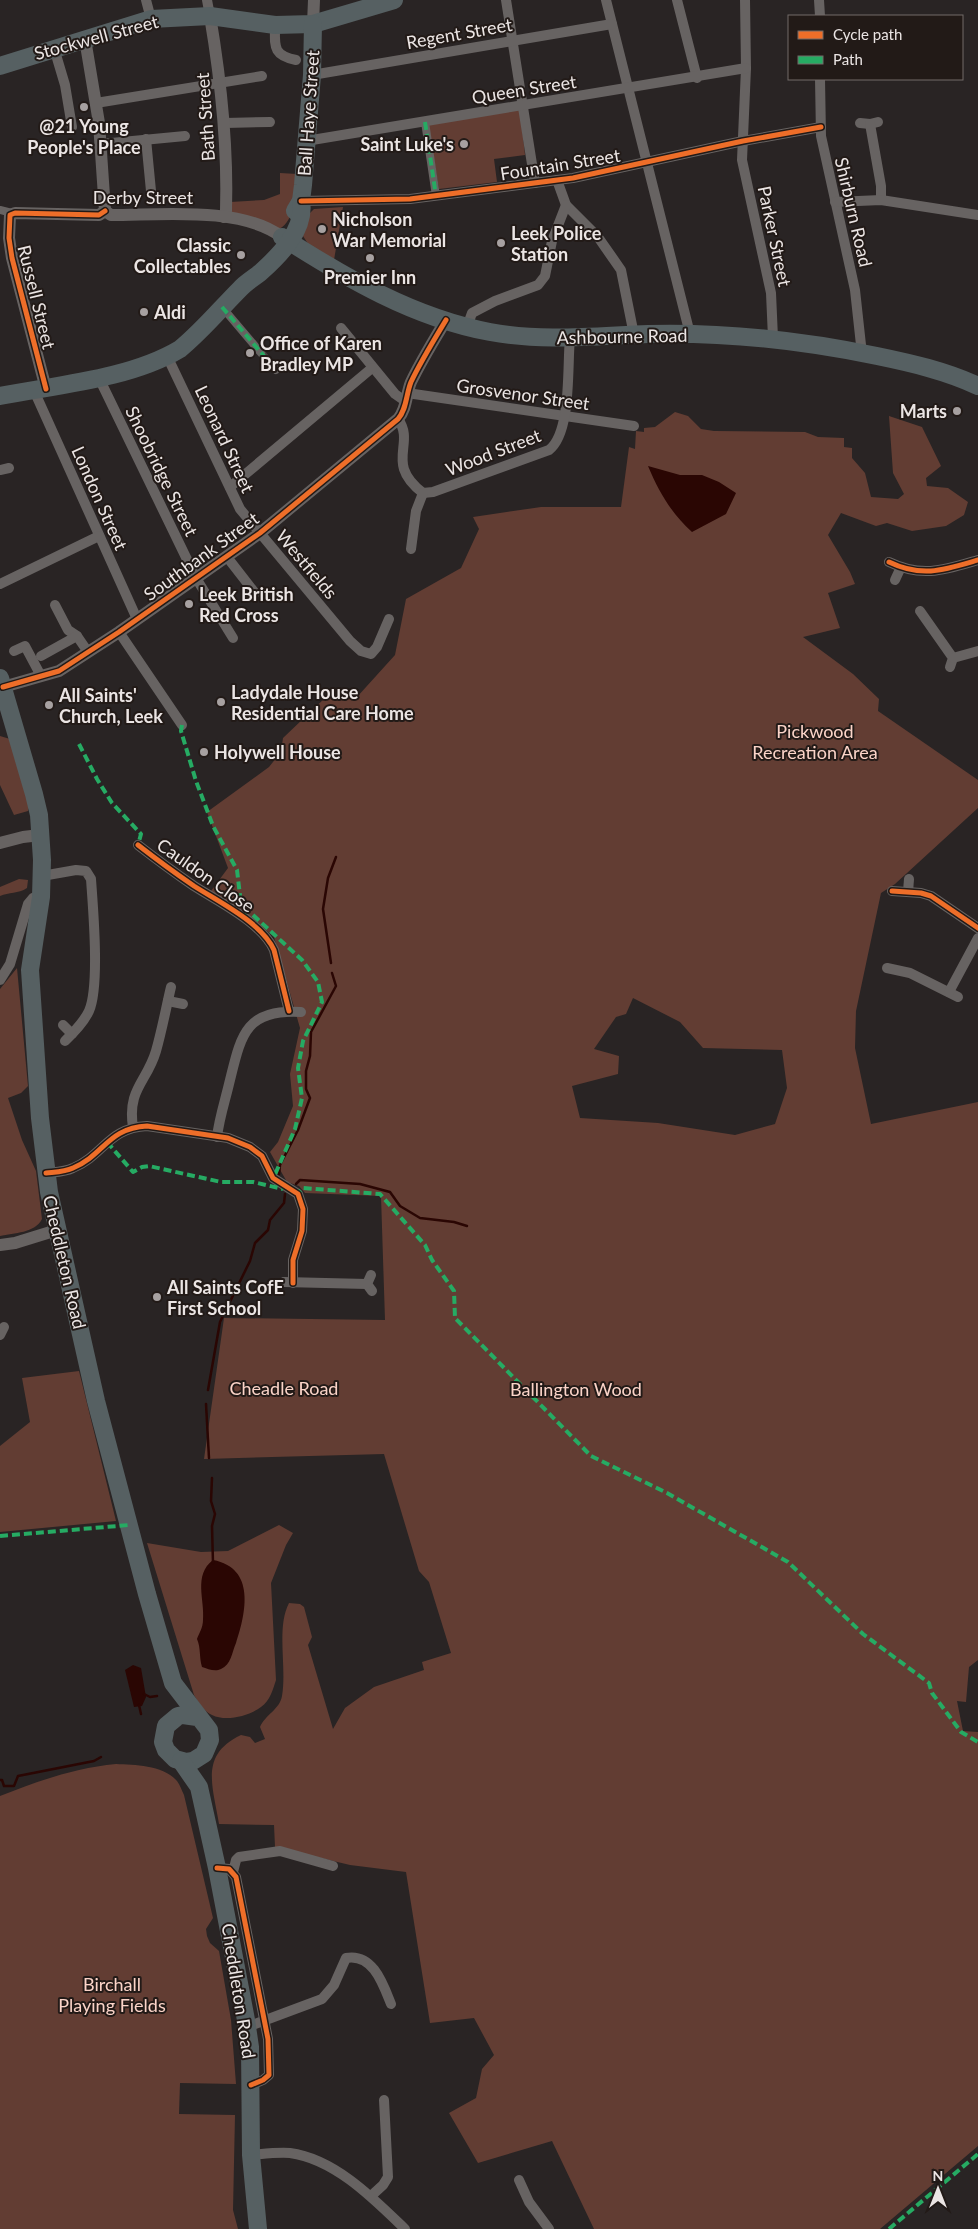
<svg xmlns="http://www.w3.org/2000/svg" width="978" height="2229" viewBox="0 0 978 2229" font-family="Lato,sans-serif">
<rect width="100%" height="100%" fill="#292424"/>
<!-- green -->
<g fill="#623d33" fill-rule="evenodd">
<polygon points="520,108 525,155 494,159 497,182 439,189 428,124"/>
<path d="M280,173L297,174C295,190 296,221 279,229L228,215L230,202L264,200L280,194Z"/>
<polygon points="343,207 334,260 310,247 303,236 306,217 314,209"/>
<path d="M675,412L688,416L701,429L714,431L805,432L818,437L844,438V447L852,448V458L865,473L871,497L898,499L904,494L893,473L889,416L922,427L941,466L926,478L927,486L948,488L968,502L964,515L946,526L912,531L887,523L876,526L841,513L828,535L850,572L855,584L828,593L840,628L803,637L853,674L879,699L878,711L978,780V808L895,884L881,893L856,1011L855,1048L871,1124L978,1102V1660L969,1667L966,1702L957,1701L963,1731L978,1732V2146L880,2229H594L552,2141L478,2163L449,2113L476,2098L482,2069L494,2055L474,2018L430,2023L406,1872L350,1865L275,1847L274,1825L219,1824C213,1786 199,1755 241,1735L250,1737L255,1743L265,1739L260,1727C265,1715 280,1709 282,1696C287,1667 276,1628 289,1603L300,1604L304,1607L312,1637L308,1645L333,1729L345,1708L374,1687L424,1670L422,1662L451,1653L429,1582L419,1571L384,1454L204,1459L224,1318L385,1320L381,1196L305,1193L299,1186L287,1182L270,1152L278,1142L293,1106L290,1074L300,1028L274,937L254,920L211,891L228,868L207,812L269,767L281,752L283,738L326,697H357L395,655L406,599L461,568L479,529L473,517L541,507H621L629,447L635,449L636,431L644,432V428L655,427ZM633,998L680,1022L703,1048L782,1050L787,1088L775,1124L735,1135L658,1123L580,1118L572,1086L618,1074L619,1056L594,1049L616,1017L626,1014Z"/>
<polygon points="0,736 10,739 29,806 28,811 14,815 0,785"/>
<path d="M19,879L28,880L27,888C18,894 9,892 0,896V887Z"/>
<path d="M17,968L28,1086L21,1093L8,1098L22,1140L36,1171L42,1219C35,1233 14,1233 0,1236V989Z"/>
<polygon points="79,1371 116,1521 0,1532 0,1446 30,1422 22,1378"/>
<path d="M279,1525L293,1533L286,1545L271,1583L276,1680C273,1689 270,1701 261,1707C249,1716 226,1722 212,1715C204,1712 198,1702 194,1695L147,1543L201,1552L228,1551Z"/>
<path d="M116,1764C135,1765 163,1765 177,1781C180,1785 182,1791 184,1795L213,1918L206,1929L207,1936L210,1943L219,1951L231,2020L236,2084L180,2083L179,2114L235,2115L233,2210L238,2229H0V1796C38,1781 75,1768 116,1764Z"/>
</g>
<!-- water -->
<g fill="#2a0603">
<path d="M648,466L680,475H702L719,482L736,493L726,514L692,532C671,513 659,492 648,466Z"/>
<path d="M213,1560C256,1568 246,1613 236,1643C232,1652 231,1665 221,1669C215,1672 208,1669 202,1667C199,1657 201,1648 197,1639C199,1633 203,1628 203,1620C205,1600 193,1575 213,1560Z"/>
<polygon points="133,1665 141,1668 146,1697 142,1706 134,1707 125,1670"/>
</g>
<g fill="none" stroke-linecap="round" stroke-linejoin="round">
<!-- stream -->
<g stroke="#2a0603" stroke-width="2.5">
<polyline points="331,963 323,909 328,878 336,857"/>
<polyline points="279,1174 280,1165 298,1130 310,1098 306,1089 306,1071 310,1056 311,1032 336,986 332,973"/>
<polyline points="296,1184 300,1180 360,1184 390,1192 400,1206 420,1218 454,1222 467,1226"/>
<polyline points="208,1390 220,1322 250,1261 255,1243 268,1230 270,1220 284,1203 285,1194"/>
<polyline points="206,1404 209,1458"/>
<polyline points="212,1478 211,1501 215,1514 212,1526 213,1563"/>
<polyline points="144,1694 150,1697 157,1696"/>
<polyline points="139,1705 141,1714"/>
<polyline points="0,1780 2,1780 4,1786 14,1786 18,1776 94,1761 101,1757"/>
</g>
<!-- pedestrian-tunnel -->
<polyline stroke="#464141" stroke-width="8" stroke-dasharray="8 4" stroke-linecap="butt" points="261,353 271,364"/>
<!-- pedestrian -->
<g stroke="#676362" stroke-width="8">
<polyline points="425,122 436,196"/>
<polyline points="0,210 12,213"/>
<polyline points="222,307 261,353"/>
<polyline points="271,364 276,370"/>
</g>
<!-- minor -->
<g stroke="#676362" stroke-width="10">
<polyline points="146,0 151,19"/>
<polyline points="207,0 210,16"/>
<polyline points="506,0 535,183"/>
<polyline points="606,0 690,334"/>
<polyline points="677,0 697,78"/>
<polyline points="745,0 746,68 742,160 771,293 773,338"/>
<polyline points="819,0 820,16"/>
<path d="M275,25C275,46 272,55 296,60"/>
<polyline points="54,48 65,85 72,127"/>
<polyline points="312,75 612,24"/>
<polyline points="820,79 821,136 855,290 861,345 860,353"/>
<polyline points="96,103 262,76"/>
<polyline points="225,123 270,122"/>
<polyline points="860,123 870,124 878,122"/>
<polyline points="870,124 881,186 881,200"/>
<polyline points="146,139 151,191"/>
<polyline points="306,141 746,68"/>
<polyline points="101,144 185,136"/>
<polyline points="557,180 566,205 598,237 621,270 634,335"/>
<polyline points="301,201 410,199 573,178 743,141 821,127"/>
<polyline points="835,202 881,200 978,215"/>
<polyline points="467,327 472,313 495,301 538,285 545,276 552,241 566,205"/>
<polyline points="341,328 395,394 405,401"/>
<polyline points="167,356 240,509 350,641 361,651 371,654 377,647 389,619"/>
<polyline points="99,378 196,578 233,638"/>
<polyline points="36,389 36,395 137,619"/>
<polyline points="407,393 634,426"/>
<path d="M398,419C416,444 384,463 423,493"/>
<polyline points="0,470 9,468"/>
<polyline points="230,487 372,368"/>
<path d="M423,493L433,492L549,450C572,432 567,366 570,338"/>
<polyline points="411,549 416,511 423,493"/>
<polyline points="227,557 255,593"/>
<path d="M889,562C922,578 944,570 978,560"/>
<polyline points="895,580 901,567"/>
<polyline points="0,584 99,536"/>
<polyline points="55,605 68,630 77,636 88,652"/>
<polyline points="920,611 953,658 950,667"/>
<polyline points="119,632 182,725"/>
<polyline points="14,651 25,646 41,676"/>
<polyline points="41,656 77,636"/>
<polyline points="953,658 978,651"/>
<path d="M138,845C156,859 175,873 194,886C219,902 262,923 274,950L289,1011"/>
<path d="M42,876L76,870L86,871L91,879C93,908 100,986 89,1011C84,1022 74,1032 65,1041"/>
<polyline points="892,891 921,893 931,896 978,928"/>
<polyline points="908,892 909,879"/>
<polyline points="887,968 910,973 958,997"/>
<polyline points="0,980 10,964 28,904 33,898 41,894"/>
<polyline points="949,992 978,938"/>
<polyline points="168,1001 183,1004"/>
<polyline points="63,1025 72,1034"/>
<path d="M133,1127C127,1089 147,1082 156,1051C162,1030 166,1008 171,987"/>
<path d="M217,1137C219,1119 225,1101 229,1084C241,1036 244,1009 301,1012"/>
<path d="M46,1173C55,1172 65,1172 73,1168C104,1155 108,1128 147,1126L228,1138L250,1147L262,1156L273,1178L298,1194L303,1209L302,1231L293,1260V1283"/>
<polyline points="371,1275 367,1284 372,1291"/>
<polyline points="284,1282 367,1284"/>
<polyline points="0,1335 4,1327"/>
<polyline points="217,1868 229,1869 236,1877 268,2039 269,2075 263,2080 251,2085"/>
<polyline points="233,1872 236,1860 239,1857 280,1851 333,1866"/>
<path d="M247,2027L322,1999L334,1985L346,1958C373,1953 383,1984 391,2004"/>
<path d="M251,2155C263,2154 277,2152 290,2153C335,2159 374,2199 405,2229"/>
<polyline points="519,2180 529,2202 549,2229"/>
<polyline points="371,2196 383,2185 388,2177 384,2100"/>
</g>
<!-- tertiary -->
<g stroke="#676362" stroke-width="12">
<path d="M210,16C221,81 228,145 226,211L224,217"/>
<polyline points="313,24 314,0"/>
<polyline points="85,39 99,123 105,211"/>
<path d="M105,211L111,215C161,215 241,206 282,237"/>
<polyline points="46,389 12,258 9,238 10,215 15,213 99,215 105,211"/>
<path d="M3,687L59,671L119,632L260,533L398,419C407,409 406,394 411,382C421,361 434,340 446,320"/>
<polyline points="0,843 23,837 40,835"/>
<polyline points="0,1245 15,1243 57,1230"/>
</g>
<!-- trunk -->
<g stroke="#566062" stroke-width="18">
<polyline points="0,66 151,19 210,16 275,25 313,24 394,0"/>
<polyline points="295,211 301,201 303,185 312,75 313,24"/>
<path d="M282,237C346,278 414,318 490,332C543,342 595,336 648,334C727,332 800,340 877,356C911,363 946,371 978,386"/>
<path d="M0,396C56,385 130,379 180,349C202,331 220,309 240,289C246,282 254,278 261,272C280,255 306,229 301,201"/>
<polyline points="0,678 34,794 39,815 42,860 41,897 30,970 40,1118 49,1192 96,1401 147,1594 173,1683 209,1730 210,1740 204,1754 193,1761 186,1762 175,1759 166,1750 163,1742 166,1726 178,1716 183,1715 197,1717"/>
<polyline points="181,1761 199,1787 217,1868 246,2020 250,2047 251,2155 258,2229"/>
</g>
<!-- quiet -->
<g stroke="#26ab63" stroke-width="4" stroke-dasharray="8 4" stroke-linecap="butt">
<polyline points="425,122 436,196"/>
<polyline points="222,307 276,370"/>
<polyline points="182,725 181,731 196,781 213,826 237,870 241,904 248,910 242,918"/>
<polyline points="79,744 97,779 112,803 141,834 138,845"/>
<polyline points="253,915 302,960 318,982 322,1002 303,1041 298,1068 302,1098 295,1129 273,1179"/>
<polyline points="107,1142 133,1172 142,1167 149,1166 221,1182 253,1182 283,1189"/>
<polyline points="295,1196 303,1188 380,1194 425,1245 432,1260 454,1291 455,1318 591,1456 667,1493 788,1562 863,1634 929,1683 932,1693 961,1732 978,1742"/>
<polyline points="0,1536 129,1525"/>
<polyline points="889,2229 978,2154"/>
</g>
<defs>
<g id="cycleway">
<polyline points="301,201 410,199 573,178 743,141 821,127"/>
<polyline points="46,389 12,258 9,238 10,215 15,213 99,215 105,211"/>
<path d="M889,562C922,578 944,570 978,560"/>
<path d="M3,687L59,671L119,632L260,533L398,419C407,409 406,394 411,382C421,361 434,340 446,320"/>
<path d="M138,845C156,859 175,873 194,886C219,902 262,923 274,950L289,1011"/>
<polyline points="892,891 921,893 931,896 978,928"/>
<path d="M46,1173C55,1172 65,1172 73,1168C104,1155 108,1128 147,1126L228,1138L250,1147L262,1156L273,1178L298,1194L303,1209L302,1231L293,1260V1283"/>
<polyline points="217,1868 229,1869 236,1877 268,2039 269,2075 263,2080 251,2085"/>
</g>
</defs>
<!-- cycleway casing -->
<use href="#cycleway" stroke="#221a17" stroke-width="8"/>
<!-- cycleway -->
<use href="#cycleway" stroke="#ee6e29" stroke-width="5"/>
</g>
<!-- markers -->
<g fill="#a7a1a1" stroke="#221a17" stroke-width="2">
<circle cx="84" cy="107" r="5"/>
<circle cx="464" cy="144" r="5"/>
<circle cx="322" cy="229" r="5"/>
<circle cx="501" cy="243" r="5"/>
<circle cx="241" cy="255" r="5"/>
<circle cx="370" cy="258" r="5"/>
<circle cx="144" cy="312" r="5"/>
<circle cx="250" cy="353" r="5"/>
<circle cx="957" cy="411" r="5"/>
<circle cx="189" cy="604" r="5"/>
<circle cx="221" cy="702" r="5"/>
<circle cx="49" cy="705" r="5"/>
<circle cx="204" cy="752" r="5"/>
<circle cx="157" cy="1297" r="5"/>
</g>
<g text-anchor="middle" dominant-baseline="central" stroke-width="4" stroke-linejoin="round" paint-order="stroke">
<!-- street labels -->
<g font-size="18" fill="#ebe5e4" stroke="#221a17">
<text transform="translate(459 33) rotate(-10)">Regent Street</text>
<text transform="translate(96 37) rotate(-15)">Stockwell Street</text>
<text transform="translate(524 89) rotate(-9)">Queen Street</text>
<text transform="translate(308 113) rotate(-86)">Ball Haye Street</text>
<text transform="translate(205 117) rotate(-94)">Bath Street</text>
<text transform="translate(560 164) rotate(-9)">Fountain Street</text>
<text x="143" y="197">Derby Street</text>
<text transform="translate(854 212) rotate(77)">Shirburn Road</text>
<text transform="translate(775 236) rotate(78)">Parker Street</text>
<text transform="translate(37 297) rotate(76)">Russell Street</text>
<text transform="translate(622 336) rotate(-1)">Ashbourne Road</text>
<text transform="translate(523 394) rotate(8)">Grosvenor Street</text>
<text transform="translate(225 439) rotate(65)">Leonard Street</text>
<text transform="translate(493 452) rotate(-21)">Wood Street</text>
<text transform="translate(162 471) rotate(64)">Shoobridge Street</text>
<text transform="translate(100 498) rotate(66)">London Street</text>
<text transform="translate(201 556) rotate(-36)">Southbank Street</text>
<text transform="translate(307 564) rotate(50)">Westfields</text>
<text transform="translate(206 875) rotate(35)">Cauldon Close</text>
<text transform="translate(65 1262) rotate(77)">Cheddleton Road</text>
<text transform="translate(239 1991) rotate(81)">Cheddleton Road</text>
</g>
<!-- poi labels -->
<g font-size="18" font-weight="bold" fill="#ebe5e4" stroke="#221a17" text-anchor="start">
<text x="84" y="126" text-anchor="middle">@21 Young<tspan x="84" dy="21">People's Place</tspan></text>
<text x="454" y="144" text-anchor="end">Saint Luke's</text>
<text x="332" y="219">Nicholson<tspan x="332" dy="21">War Memorial</tspan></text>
<text x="511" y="233">Leek Police<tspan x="511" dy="21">Station</tspan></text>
<text x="231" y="245" text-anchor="end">Classic<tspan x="231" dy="21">Collectables</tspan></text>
<text x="370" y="277" text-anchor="middle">Premier Inn</text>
<text x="154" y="312">Aldi</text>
<text x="260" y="343">Office of Karen<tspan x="260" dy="21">Bradley MP</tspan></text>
<text x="947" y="411" text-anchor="end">Marts</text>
<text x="199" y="594">Leek British<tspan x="199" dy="21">Red Cross</tspan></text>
<text x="231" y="692">Ladydale House<tspan x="231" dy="21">Residential Care Home</tspan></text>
<text x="59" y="695">All Saints'<tspan x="59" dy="21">Church, Leek</tspan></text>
<text x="214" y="752">Holywell House</text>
<text x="167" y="1287">All Saints CofE<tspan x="167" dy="21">First School</tspan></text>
</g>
<!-- park labels -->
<g font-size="18" fill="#fbd4c8" stroke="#221a17">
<text x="815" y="731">Pickwood<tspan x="815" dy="21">Recreation Area</tspan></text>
<text x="284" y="1388">Cheadle Road</text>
<text x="576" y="1389">Ballington Wood</text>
<text x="112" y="1984">Birchall<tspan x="112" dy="21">Playing Fields</tspan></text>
</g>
</g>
<!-- legend -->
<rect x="788" y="15" width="175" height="65" fill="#221a17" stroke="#726b69"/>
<rect x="798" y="31" width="25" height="8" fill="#ee6e29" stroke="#726b69"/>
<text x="833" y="40" font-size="15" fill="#ebe5e4">Cycle path</text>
<rect x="798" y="56" width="25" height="8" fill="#26ab63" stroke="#726b69"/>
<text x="833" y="65" font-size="15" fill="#ebe5e4">Path</text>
<!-- north arrow -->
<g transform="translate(938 2189)" stroke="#221a17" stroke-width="4" paint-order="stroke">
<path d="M0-4L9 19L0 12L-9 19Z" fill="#ebe5e4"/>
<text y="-8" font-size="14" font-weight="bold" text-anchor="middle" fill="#ebe5e4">N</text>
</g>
</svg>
